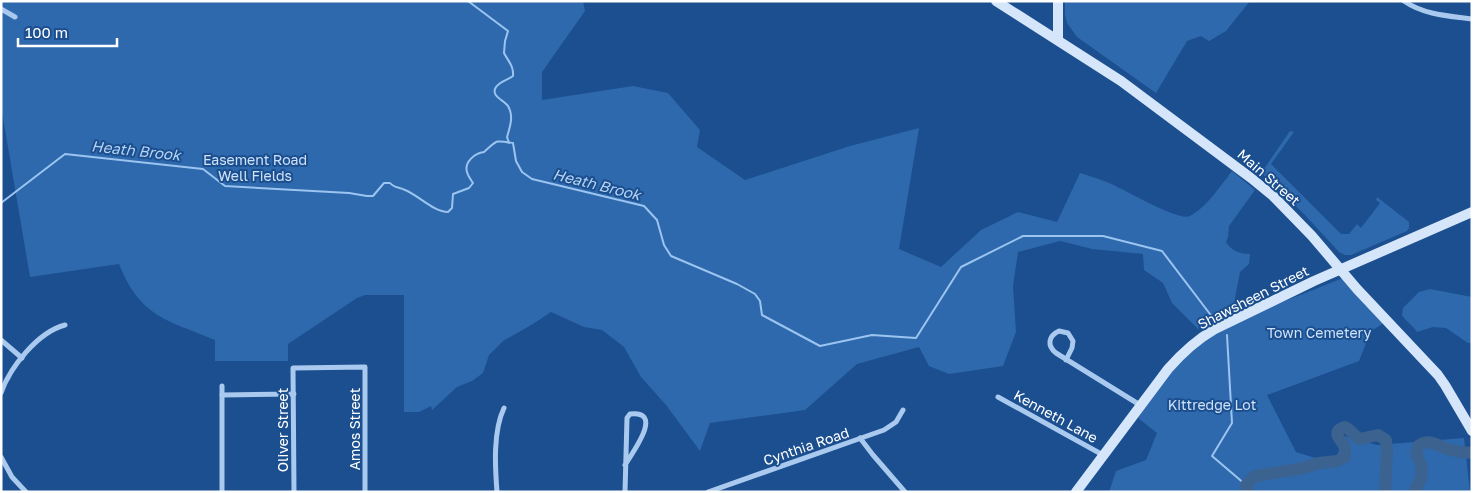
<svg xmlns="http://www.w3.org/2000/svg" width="1473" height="493" viewBox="0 0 1473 493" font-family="'Golos Text',sans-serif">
<rect width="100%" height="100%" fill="#1b4f8f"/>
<!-- green -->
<g fill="#2e69ad">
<path d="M1,1H583L585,11L542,72V100L633,86L668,93L700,130L697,147L745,180L850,146L919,128L899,249L941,267L981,230L1018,212L1057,222L1080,173C1090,176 1100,179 1109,183C1124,189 1179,222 1190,216C1206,208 1221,185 1232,171L1255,190L1229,226L1228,237L1226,242C1231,251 1241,254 1250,254L1249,264L1240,272L1233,309L1198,329L1172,303L1163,283L1144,270L1143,254L1092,249L1060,241L1018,252L1013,286L1016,332L1003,366L949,374L929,366L919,347L857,364L805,410L710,423L700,451L666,405L641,377L624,347L602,330L584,327L551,312L533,324L503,341L489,355L483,373L472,381L457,387L432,410L431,406L419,412H404V295H365L357,298L288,344V361H215V340C167,320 140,317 119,264L30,277L1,106Z"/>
<polygon points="1065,1 1250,1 1226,31 1209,41 1201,36 1187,41 1156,93 1077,37 1067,23 1065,15"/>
<polygon points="1290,131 1294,132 1271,164 1341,234 1349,234 1357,224 1361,228 1380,203 1376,200 1377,197 1409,222 1409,228 1407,231 1351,255 1345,255 1339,252 1304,214 1263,175 1263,170 1266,166"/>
<polygon points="1343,278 1384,323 1371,331 1359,361 1267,395 1296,452 1322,460 1337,456 1344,436 1377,445 1464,438 1470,492 1109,492 1116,471 1146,460 1157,433 1138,418 1174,360 1218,326 1260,311"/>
<path d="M1430,289L1472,297V343H1468L1446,328L1433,327L1417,332C1413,325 1406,322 1402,315L1403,308L1419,292Z"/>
</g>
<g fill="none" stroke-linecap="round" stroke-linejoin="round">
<!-- stream -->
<g stroke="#9cc4f0" stroke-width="2">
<path d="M468,1L508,31L505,41L504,53C508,61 514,66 513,76C508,80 500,81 496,87C490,96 504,100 508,106C514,116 510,127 507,137L509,143"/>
<path d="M1,203L65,154L203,169L225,186L349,193L367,196H373L384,183H390C394,188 399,187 405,190C418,195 434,212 448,212L452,208L453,194L469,188L473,183C471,180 468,176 467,172C464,162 475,153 484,152C498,140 494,140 513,143L516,161L522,172L532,179L644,206L657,220L664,245L671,256L737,284L755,294L760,301L762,315L820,346L872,335L916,338L961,267L1023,236H1103L1162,251L1213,318"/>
<polyline points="1227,335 1232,423 1212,456 1246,485"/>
</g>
<!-- river -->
<g stroke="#3c6290" stroke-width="12">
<path d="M1248,492L1246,485L1255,476L1304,468L1319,463L1337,461L1345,457C1345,454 1345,451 1345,448C1343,440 1329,433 1344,427C1350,428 1353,435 1359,439L1378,435L1386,440L1387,452L1385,492"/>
<path d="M1414,492C1419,484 1424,474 1421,465C1418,457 1415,454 1418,446C1430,437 1439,447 1451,450C1458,452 1465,453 1472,453"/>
</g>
<!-- street -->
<g stroke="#a9c9ee" stroke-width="5">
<path d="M1404,1C1424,15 1449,16 1472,19"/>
<polyline points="1,9 15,17"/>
<polyline points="1,340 22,358"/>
<path d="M1066,360L1072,348L1073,341L1068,333L1059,331C1048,336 1047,346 1056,353L1140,405"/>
<path d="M1,393C10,367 38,332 65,325"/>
<polyline points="222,395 294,394"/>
<polyline points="998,397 1103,455"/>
<polyline points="860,438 873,455 905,492"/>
<polyline points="1,457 12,477 26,492"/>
<path d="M625,465C632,453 665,410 630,414L627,418L625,492"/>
<polyline points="222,492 222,386"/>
<polyline points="294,492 293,368 365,367 365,492"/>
<path d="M497,492C495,466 493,431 504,408"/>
<polyline points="708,492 884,430 896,422 903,410"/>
</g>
<!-- secondary -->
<g stroke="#d6e6fa" stroke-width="10">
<polyline points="996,1 1121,81 1251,178 1273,196 1312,236 1357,289 1438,375 1445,385 1472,431"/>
<polyline points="1058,1 1058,40"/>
<path d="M1076,492L1168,369C1182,353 1196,340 1215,329L1314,281L1472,212"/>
</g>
</g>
<g text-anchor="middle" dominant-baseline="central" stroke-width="4" stroke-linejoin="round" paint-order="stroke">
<!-- park labels -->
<g font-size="14" fill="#cfe3fa" stroke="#1b4f8f">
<text x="255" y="159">Easement Road<tspan x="255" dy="16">Well Fields</tspan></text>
<text x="1319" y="332">Town Cemetery</text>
<text x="1212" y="404">Kittredge Lot</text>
</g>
<!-- street labels -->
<g font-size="14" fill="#fff" stroke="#1b4f8f">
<text transform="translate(1269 177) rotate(41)">Main Street</text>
<text transform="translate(1253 297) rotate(-27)">Shawsheen Street</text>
<text transform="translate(1056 416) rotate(29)">Kenneth Lane</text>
<text transform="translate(354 429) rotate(-90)">Amos Street</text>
<text transform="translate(282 430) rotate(-90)">Oliver Street</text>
<text transform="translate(806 446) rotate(-19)">Cynthia Road</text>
</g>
<!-- water labels -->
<g font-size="15" font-style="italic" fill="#b5d3f5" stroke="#1b4f8f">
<text transform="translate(136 150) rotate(6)">Heath Brook</text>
<text transform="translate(597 184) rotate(14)">Heath Brook</text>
</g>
</g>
<!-- border -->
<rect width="1473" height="493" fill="none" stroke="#ffffff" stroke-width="5"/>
<!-- scale -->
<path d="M18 38v8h99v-8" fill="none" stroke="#ffffff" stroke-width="2.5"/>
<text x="25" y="38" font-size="15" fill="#ffffff" stroke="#1b4f8f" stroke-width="4" paint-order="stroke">100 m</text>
</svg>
